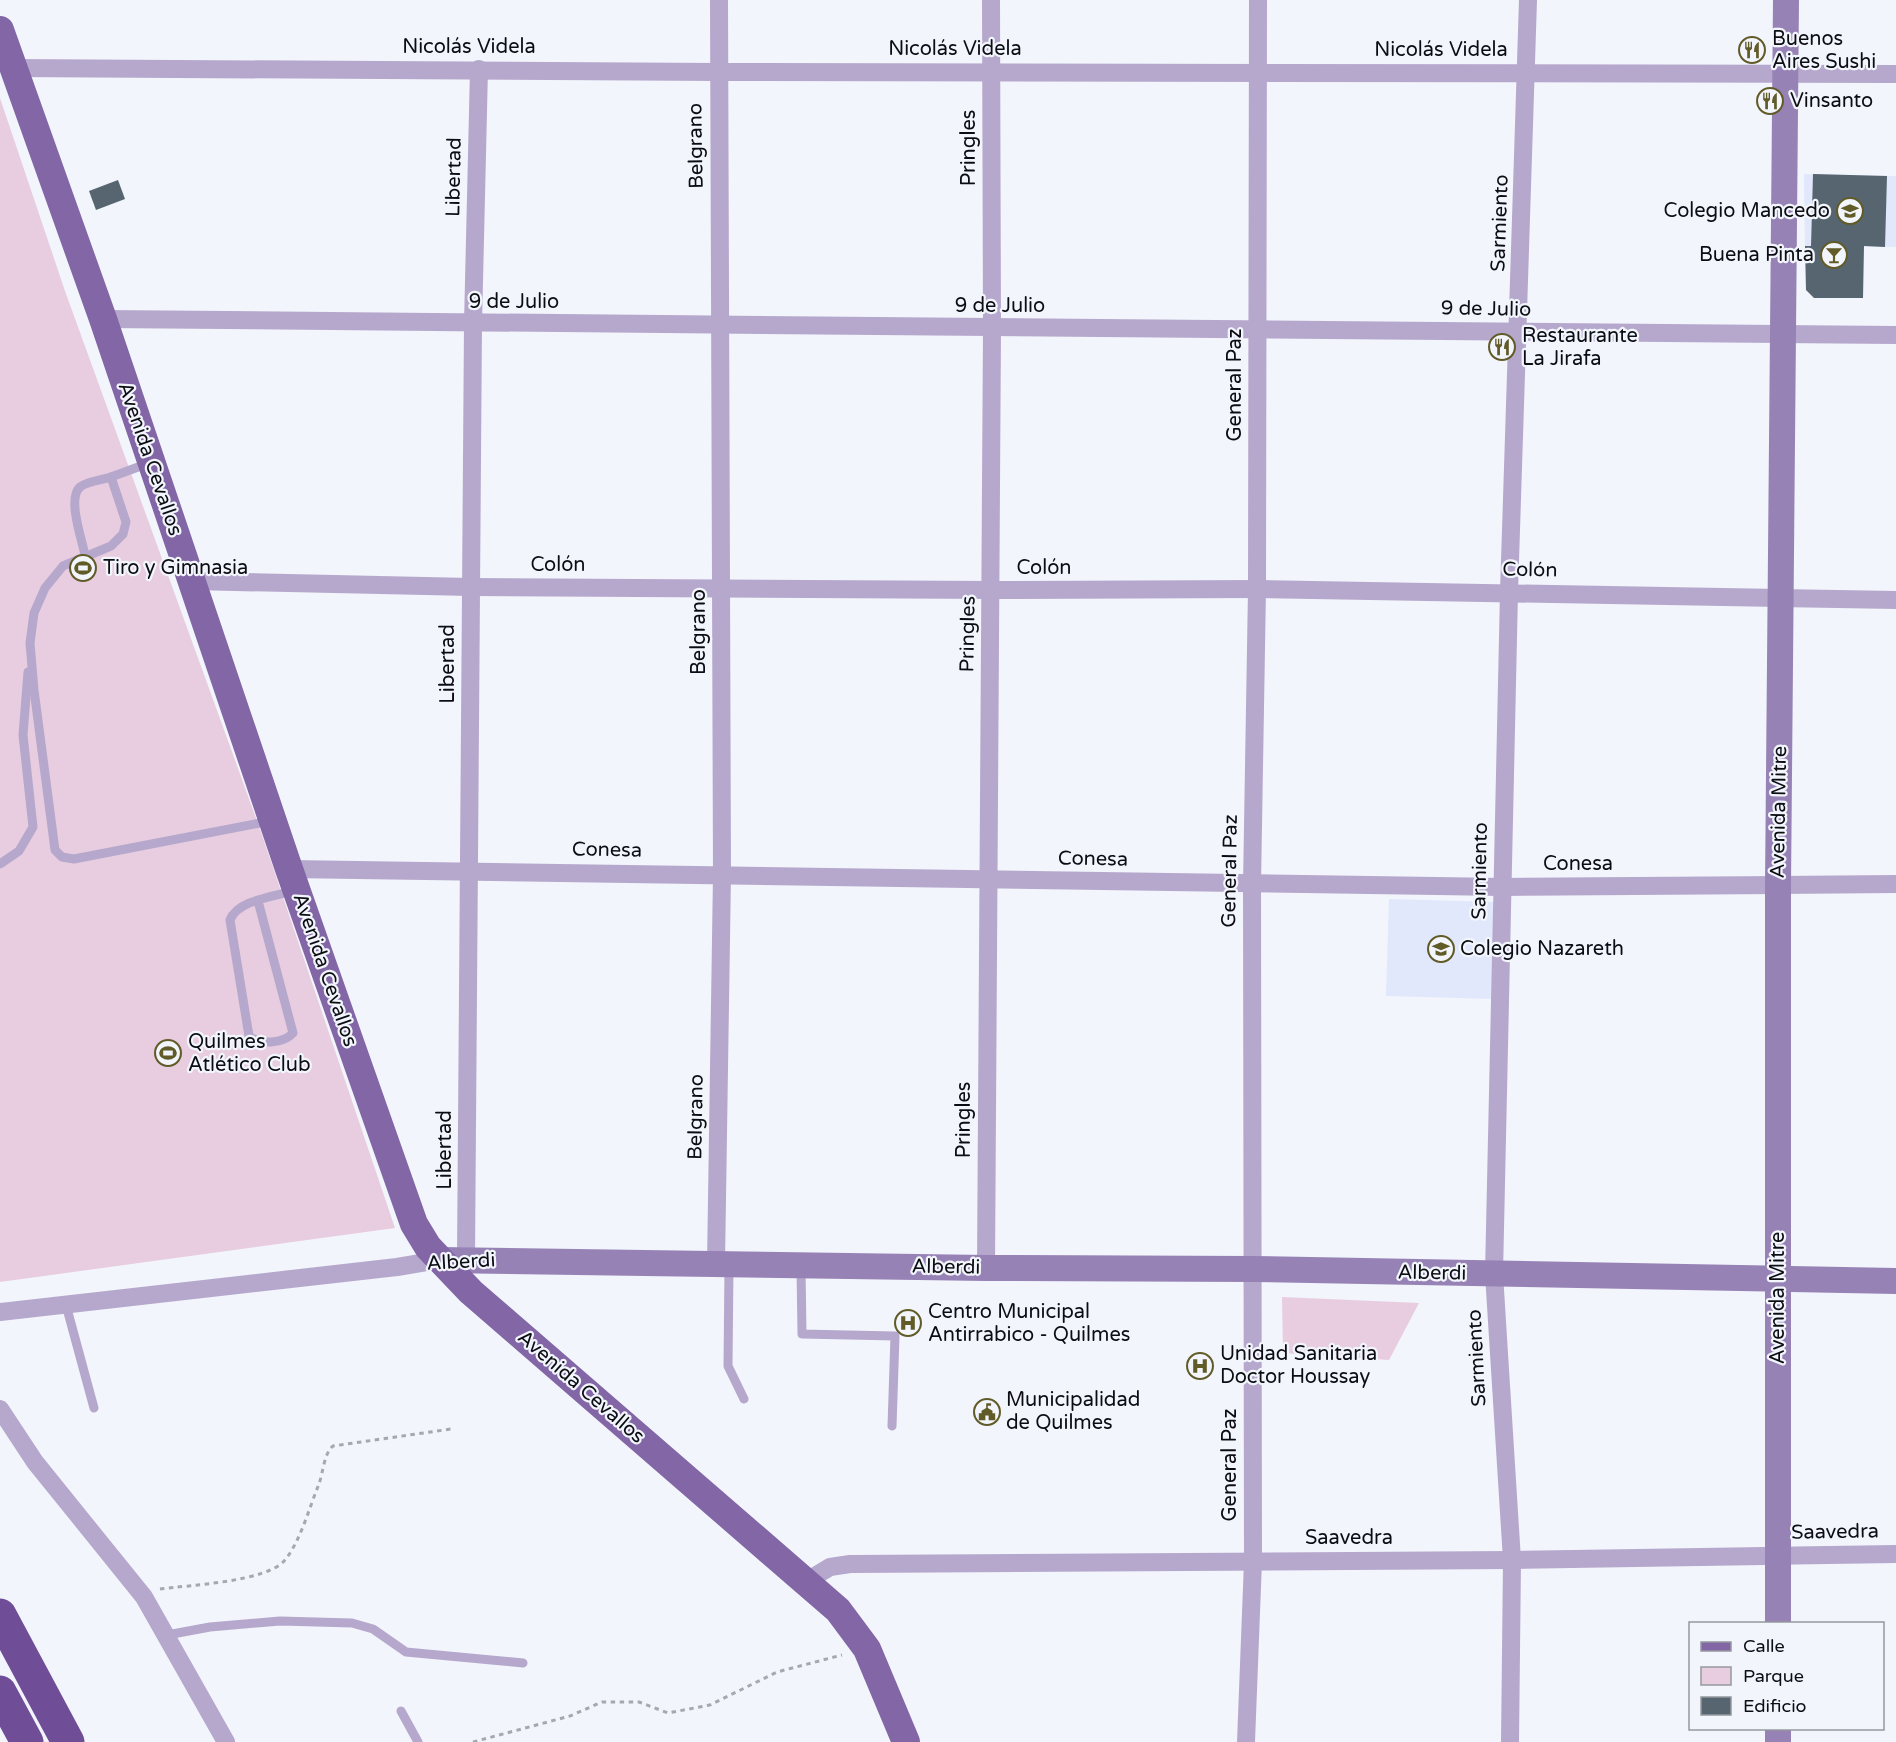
<svg xmlns="http://www.w3.org/2000/svg" width="1896" height="1742" viewBox="0 0 1896 1742" font-family="'Varela Round',sans-serif">
<rect width="100%" height="100%" fill="#f2f5fc"/>
<!-- built -->
<g fill="#e1e8fc">
<polygon points="1804,174 1896,176 1896,247 1805,246"/>
<polygon points="1389,899 1495,902 1493,999 1386,996"/>
</g>
<!-- green -->
<g fill="#e8cde0">
<polygon points="0,98 65,291 260,829 395,1228 0,1282"/>
<polygon points="1282,1297 1419,1303 1389,1360 1283,1353"/>
</g>
<!-- building -->
<g fill="#56656f">
<polygon points="1813,174 1887,176 1885,247 1864,246 1863,298 1814,298 1806,290 1805,246 1811,246"/>
<polygon points="118,180 125,199 96,210 89,191"/>
</g>
<g fill="none" stroke-linecap="round" stroke-linejoin="round">
<!-- path -->
<g stroke="#a5a8ae" stroke-width="3" stroke-dasharray="4.5 4.5" stroke-linecap="butt">
<path d="M160,1589C189,1585 267,1582 285,1560C301,1540 309,1508 319,1484C323,1473 324,1453 333,1446L451,1429"/>
<polyline points="473,1742 570,1716 602,1702 639,1702 668,1713 710,1705 777,1672 842,1655"/>
</g>
<!-- lane -->
<g stroke="#b6a8cc" stroke-width="9">
<polyline points="149,463 111,477 126,522 123,534 111,546 63,566 45,588 34,613 30,643 34,690 55,850 62,857 74,859 270,821"/>
<path d="M85,555C82,540 67,498 80,487C87,481 102,480 111,477"/>
<polyline points="0,864 19,851 33,827 23,735 28,672"/>
<path d="M258,901L293,1033C283,1044 260,1045 249,1036L230,920C238,900 273,897 292,891"/>
<polyline points="729,1267 728,1366 744,1399"/>
<polyline points="801,1268 802,1334 895,1336 892,1426"/>
<polyline points="66,1305 94,1408"/>
<polyline points="167,1635 210,1627 280,1621 352,1623 373,1629 406,1652 523,1663"/>
<polyline points="401,1711 418,1742"/>
</g>
<!-- street -->
<g stroke="#b6a8cc" stroke-width="18">
<polyline points="13,68 718,72 1896,74"/>
<polyline points="103,319 1896,335"/>
<polyline points="192,581 471,587 991,590 1257,589 1896,600"/>
<polyline points="289,869 1502,887 1896,884"/>
<polyline points="466,1259 473,324 479,69"/>
<polyline points="716,1264 722,874 719,0"/>
<polyline points="986,1268 992,329 991,0"/>
<polyline points="0,1312 397,1267 439,1260"/>
<polyline points="0,1409 35,1462 144,1597 226,1742"/>
<polyline points="807,1581 830,1567 850,1564 1512,1560 1896,1554"/>
<polyline points="1246,1742 1253,1561 1252,885 1257,589 1258,0"/>
<polyline points="1510,1742 1512,1560 1494,1274 1509,592 1528,0"/>
</g>
<!-- secondary -->
<g stroke="#9782b6" stroke-width="26">
<polyline points="439,1260 986,1268 1252,1269 1896,1281"/>
<polyline points="1778,1624 1778,885 1786,0"/>
<polyline points="1778,1728 1778,1742"/>
</g>
<!-- primary -->
<polyline stroke="#8266a6" stroke-width="28" points="0,30 103,319 289,869 414,1224 428,1247 471,1292 838,1610 867,1649 906,1742"/>
<!-- highway -->
<g stroke="#6f4e97" stroke-width="33">
<polyline points="0,1615 68,1742"/>
<polyline points="0,1692 27,1742"/>
</g>
</g>
<!-- icons -->
<defs>
<symbol id="restaurant-ring" viewBox="-11 -11 22 22"><circle r="9.5" fill="#f2f5fc" stroke="#615b27" stroke-width="1.5"/><path d="M-5-6h1v4h1v-4h1v4h1v-4h1v5L-1.5 .5V6h-2V.5L-5-1ZM5-6V6H3V1.5H1.5Q1.5-4 5-6Z" fill="#615b27"/></symbol>
<symbol id="school-ring" viewBox="-11 -11 22 22"><circle r="9.5" fill="#f2f5fc" stroke="#615b27" stroke-width="1.5"/><path d="M0-5L7-2L0 1L-7-2ZM-4 1L0 2.5L4 1V4Q0 6-4 4Z" fill="#615b27"/></symbol>
<symbol id="bar-ring" viewBox="-11 -11 22 22"><circle r="9.5" fill="#f2f5fc" stroke="#615b27" stroke-width="1.5"/><path d="M-6-5H6L.8 .8V4.5H3.5V6h-7V4.5H-.8V.8Z" fill="#615b27"/></symbol>
<symbol id="stadium-ring" viewBox="-11 -11 22 22"><circle r="9.5" fill="#f2f5fc" stroke="#615b27" stroke-width="1.5"/><path d="M0-5a6.5 5 0 1 0 0 10a6.5 5 0 1 0 0-10ZM-3.5-1.8h7v3.6h-7Z" fill="#615b27"/></symbol>
<symbol id="hospital-ring" viewBox="-11 -11 22 22"><circle r="9.5" fill="#f2f5fc" stroke="#615b27" stroke-width="1.5"/><path d="M-5-5h3v3.5h4V-5h3V5h-3V1.5h-4V5h-3Z" fill="#615b27"/></symbol>
<symbol id="civic-ring" viewBox="-11 -11 22 22"><circle r="9.5" fill="#f2f5fc" stroke="#615b27" stroke-width="1.5"/><path d="M-.6-6.5H3V-4.5H.6V-3L4-1V1h2V6H-6V1h2V-1L-.6-3ZM-1.2 2.5V6h2.4V2.5Z" fill="#615b27"/></symbol>
</defs>
<g fill-rule="evenodd">
<use href="#restaurant-ring" x="1737" y="35" width="30" height="30"/>
<use href="#restaurant-ring" x="1755" y="86" width="30" height="30"/>
<use href="#school-ring" x="1835" y="196" width="30" height="30"/>
<use href="#bar-ring" x="1819" y="240" width="30" height="30"/>
<use href="#restaurant-ring" x="1487" y="332" width="30" height="30"/>
<use href="#stadium-ring" x="68" y="553" width="30" height="30"/>
<use href="#school-ring" x="1426" y="934" width="30" height="30"/>
<use href="#stadium-ring" x="153" y="1038" width="30" height="30"/>
<use href="#hospital-ring" x="893" y="1308" width="30" height="30"/>
<use href="#hospital-ring" x="1185" y="1351" width="30" height="30"/>
<use href="#civic-ring" x="972" y="1397" width="30" height="30"/>
</g>
<g text-anchor="middle" dominant-baseline="central" stroke-width="4.5" stroke-linejoin="round" paint-order="stroke">
<!-- poi labels -->
<g font-size="20" fill="#0b0d12" stroke="#f2f5fc" text-anchor="start">
<text x="1772" y="39">Buenos<tspan x="1772" dy="23">Aires Sushi</tspan></text>
<text x="1790" y="101">Vinsanto</text>
<text x="1830" y="211" text-anchor="end">Colegio Mancedo</text>
<text x="1814" y="255" text-anchor="end">Buena Pinta</text>
<text x="1522" y="336">Restaurante<tspan x="1522" dy="23">La Jirafa</tspan></text>
<text x="103" y="568">Tiro y Gimnasia</text>
<text x="1460" y="949">Colegio Nazareth</text>
<text x="188" y="1042">Quilmes<tspan x="188" dy="23">Atlético Club</tspan></text>
<text x="928" y="1312">Centro Municipal<tspan x="928" dy="23">Antirrabico - Quilmes</tspan></text>
<text x="1220" y="1354">Unidad Sanitaria<tspan x="1220" dy="23">Doctor Houssay</tspan></text>
<text x="1006" y="1400">Municipalidad<tspan x="1006" dy="23">de Quilmes</tspan></text>
</g>
<!-- street labels -->
<g font-size="20" fill="#0b0d12" stroke="#f2f5fc">
<text x="469" y="47">Nicolás Videla</text>
<text x="955" y="49">Nicolás Videla</text>
<text x="1441" y="50">Nicolás Videla</text>
<text transform="translate(696 146) rotate(-91)">Belgrano</text>
<text transform="translate(969 148) rotate(-90)">Pringles</text>
<text transform="translate(454 177) rotate(-89)">Libertad</text>
<text transform="translate(1500 223) rotate(-88)">Sarmiento</text>
<text x="514" y="302">9 de Julio</text>
<text x="1000" y="306">9 de Julio</text>
<text transform="translate(1486 309) rotate(1)">9 de Julio</text>
<text transform="translate(1235 385) rotate(-90)">General Paz</text>
<text transform="translate(150 459) rotate(71)">Avenida Cevallos</text>
<text x="558" y="565">Colón</text>
<text x="1044" y="568">Colón</text>
<text transform="translate(1530 570) rotate(1)">Colón</text>
<text transform="translate(699 632) rotate(-90)">Belgrano</text>
<text transform="translate(968 634) rotate(-89)">Pringles</text>
<text transform="translate(448 664) rotate(-90)">Libertad</text>
<text transform="translate(1779 812) rotate(-89)">Avenida Mitre</text>
<text transform="translate(607 850) rotate(1)">Conesa</text>
<text transform="translate(1093 859) rotate(1)">Conesa</text>
<text x="1578" y="864">Conesa</text>
<text transform="translate(1230 871) rotate(-89)">General Paz</text>
<text transform="translate(1480 871) rotate(-89)">Sarmiento</text>
<text transform="translate(325 970) rotate(71)">Avenida Cevallos</text>
<text transform="translate(696 1117) rotate(-89)">Belgrano</text>
<text transform="translate(964 1120) rotate(-90)">Pringles</text>
<text transform="translate(445 1150) rotate(-90)">Libertad</text>
<text transform="translate(461 1262) rotate(-3)">Alberdi</text>
<text transform="translate(946 1267) rotate(1)">Alberdi</text>
<text transform="translate(1432 1273) rotate(1)">Alberdi</text>
<text transform="translate(1778 1298) rotate(-90)">Avenida Mitre</text>
<text transform="translate(1477 1358) rotate(-93)">Sarmiento</text>
<text transform="translate(581 1387) rotate(41)">Avenida Cevallos</text>
<text transform="translate(1230 1465) rotate(-90)">General Paz</text>
<text transform="translate(1835 1532) rotate(-1)">Saavedra</text>
<text x="1349" y="1538">Saavedra</text>
</g>
</g>
<!-- legend -->
<rect x="1689" y="1622" width="195" height="108" fill="#f2f5fc" stroke="#96989e" stroke-width="1.5"/>
<rect x="1701" y="1642" width="30" height="9" fill="#8266a6" stroke="#96989e" stroke-width="1.5"/>
<text x="1743" y="1652" font-size="18" fill="#0b0d12">Calle</text>
<rect x="1701" y="1667" width="30" height="18" fill="#e8cde0" stroke="#96989e" stroke-width="1.5"/>
<text x="1743" y="1682" font-size="18" fill="#0b0d12">Parque</text>
<rect x="1701" y="1697" width="30" height="18" fill="#56656f" stroke="#96989e" stroke-width="1.5"/>
<text x="1743" y="1712" font-size="18" fill="#0b0d12">Edificio</text>
</svg>
